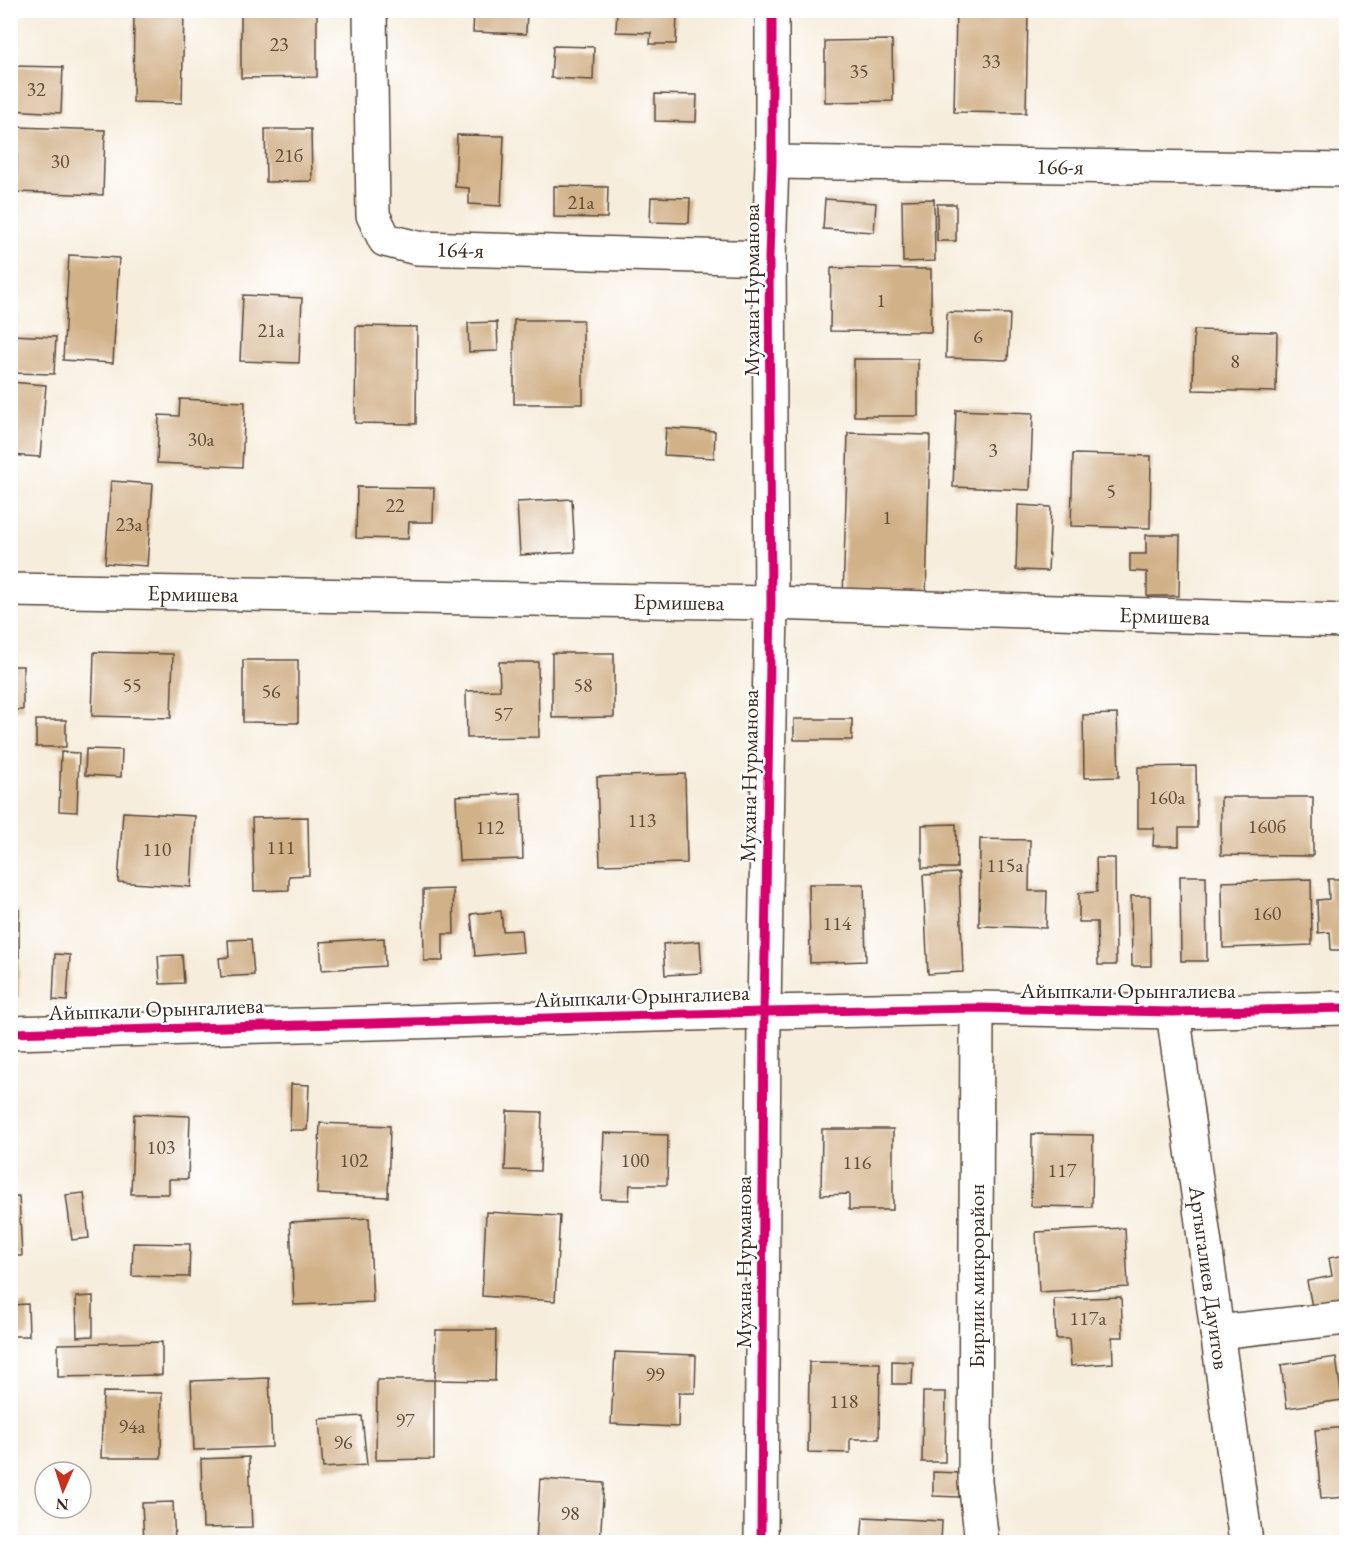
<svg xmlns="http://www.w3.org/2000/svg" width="1357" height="1553" viewBox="0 0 1357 1553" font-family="'EB Garamond',serif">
<rect width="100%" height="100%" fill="#fff"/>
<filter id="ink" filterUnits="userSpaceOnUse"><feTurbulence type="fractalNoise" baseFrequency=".0167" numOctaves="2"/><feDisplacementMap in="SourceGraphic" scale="12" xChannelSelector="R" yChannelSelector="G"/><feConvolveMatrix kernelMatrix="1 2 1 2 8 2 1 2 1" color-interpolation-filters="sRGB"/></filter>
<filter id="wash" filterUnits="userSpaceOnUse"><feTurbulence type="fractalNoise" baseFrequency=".008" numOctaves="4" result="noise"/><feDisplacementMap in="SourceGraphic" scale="24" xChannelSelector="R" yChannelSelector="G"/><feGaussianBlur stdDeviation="1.35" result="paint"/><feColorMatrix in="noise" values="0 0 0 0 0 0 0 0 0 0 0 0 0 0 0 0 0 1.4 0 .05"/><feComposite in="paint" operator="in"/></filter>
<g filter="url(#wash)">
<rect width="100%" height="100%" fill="#f6eddc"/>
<g id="blocks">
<!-- building -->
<g fill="#d1b188">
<polygon points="317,10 317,77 241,78 241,11"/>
<polygon points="474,10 527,10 526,34 473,32"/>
<polygon points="617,10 677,10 676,44 650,44 651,33 616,32"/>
<rect x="889" y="10" width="36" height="7"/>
<polygon points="956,10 1028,11 1026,113 954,112"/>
<polygon points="1067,10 1107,10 1107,17 1067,15"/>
<polygon points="134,11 184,11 182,103 133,102"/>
<polygon points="892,40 893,101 825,102 825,41"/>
<polygon points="553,46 594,47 593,80 551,78"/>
<polygon points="10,66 63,67 61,113 10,110"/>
<polygon points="655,94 697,95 696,122 655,121"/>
<polygon points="18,127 105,130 103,195 16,192"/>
<polygon points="265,129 311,129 312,181 266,182"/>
<polygon points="457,135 504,136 501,206 469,204 469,188 455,187"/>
<polygon points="554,186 608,187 607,218 554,217"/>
<polygon points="651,197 690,198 689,223 650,222"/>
<polygon points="825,199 876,203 874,232 823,229"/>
<polygon points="934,199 935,261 903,262 902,200"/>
<rect x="937" y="204" width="19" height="37"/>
<polygon points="69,255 119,258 113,363 63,360"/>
<polygon points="831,268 931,269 931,332 830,331"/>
<polygon points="243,295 302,298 299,363 240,361"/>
<polygon points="947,312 1010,314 1008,360 946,358"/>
<rect x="514" y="320" width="69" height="84"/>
<polygon points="497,322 498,351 469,352 468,323"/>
<polygon points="356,326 417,327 416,424 355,423"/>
<polygon points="1194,330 1277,332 1276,392 1193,390"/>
<polygon points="10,335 56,337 54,374 10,373"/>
<rect x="854" y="359" width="64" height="57"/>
<polygon points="10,382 46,385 40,457 10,455"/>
<polygon points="180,399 245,402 242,467 157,463 159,415 179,416"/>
<polygon points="956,410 1033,413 1030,490 953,487"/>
<polygon points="666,428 715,431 714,458 664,455"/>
<polygon points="848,433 930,435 926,600 843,598"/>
<polygon points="1073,454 1151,456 1150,528 1071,526"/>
<polygon points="111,481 153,484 147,566 105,563"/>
<polygon points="357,487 434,488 433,522 409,522 408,539 356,538"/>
<polygon points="572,499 575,552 520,555 517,502"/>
<polygon points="1018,505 1051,507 1048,571 1016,570"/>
<polygon points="1146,535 1180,535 1179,596 1147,596 1147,572 1130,571 1130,554 1146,554"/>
<polygon points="94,652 173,654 171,718 92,716"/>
<polygon points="552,653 614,653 614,717 552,718"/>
<polygon points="243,660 298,660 298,723 243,722"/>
<polygon points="499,662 538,662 539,737 467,738 466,691 500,690"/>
<rect x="10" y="666" width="13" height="44"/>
<polygon points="1117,714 1119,777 1084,778 1083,715"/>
<rect x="794" y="719" width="58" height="21"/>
<rect x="36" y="720" width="30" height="27"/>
<polygon points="86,749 122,750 121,777 85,775"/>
<polygon points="61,752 79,753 77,812 59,811"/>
<polygon points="1196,766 1197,828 1179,828 1179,846 1153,846 1154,828 1138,828 1138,767"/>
<polygon points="685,774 687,863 600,865 597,777"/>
<polygon points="521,793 523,859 459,861 456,796"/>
<polygon points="1221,797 1313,797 1313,856 1221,855"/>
<polygon points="123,812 195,816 191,887 118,882"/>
<polygon points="308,817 309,875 289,876 289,890 254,891 252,818"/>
<polygon points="956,824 957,868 922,868 922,825"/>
<polygon points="980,839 1030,840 1029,891 1047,891 1046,928 979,926"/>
<polygon points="1096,858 1115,858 1116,965 1098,965 1097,922 1079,922 1079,893 1097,892"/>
<polygon points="959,873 963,972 928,974 923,875"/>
<polygon points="1180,876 1206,876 1207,961 1181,961"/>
<polygon points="1311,879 1312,945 1223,948 1222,882"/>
<polygon points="1328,879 1346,879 1346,950 1331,950 1330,932 1318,933 1317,900 1329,899"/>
<polygon points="809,884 864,884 866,961 810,963"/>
<polygon points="453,889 454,934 443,934 443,961 424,961 423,890"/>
<polygon points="1131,896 1150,896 1151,966 1132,966"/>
<rect x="10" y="910" width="9" height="87"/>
<polygon points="501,911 503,931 521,930 523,952 475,956 471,914"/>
<polygon points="384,938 385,966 322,970 320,942"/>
<polygon points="251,939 254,975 221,977 219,958 229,957 228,940"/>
<polygon points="700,941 702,973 665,975 663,944"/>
<polygon points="55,954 70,955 67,1001 53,1000"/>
<polygon points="182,955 184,983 160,984 158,956"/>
<polygon points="291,1084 309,1085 307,1130 290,1130"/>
<polygon points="507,1111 542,1112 540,1171 505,1170"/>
<polygon points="134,1114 190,1116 188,1179 169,1179 169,1194 131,1194"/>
<polygon points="320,1123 390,1126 388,1197 317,1194"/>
<polygon points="822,1129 893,1129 893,1210 849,1210 849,1194 821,1195"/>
<polygon points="604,1133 668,1135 667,1185 630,1185 629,1200 601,1199"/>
<polygon points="1032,1134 1093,1135 1092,1207 1031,1206"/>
<polygon points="84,1193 89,1238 72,1240 66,1195"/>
<polygon points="19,1196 22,1256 10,1256 10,1197"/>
<polygon points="486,1212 560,1216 555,1301 482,1296"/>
<polygon points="369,1218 373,1302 294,1305 290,1222"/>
<polygon points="1125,1228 1128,1287 1039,1292 1036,1232"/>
<polygon points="133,1243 190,1244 189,1277 132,1276"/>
<polygon points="1346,1255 1346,1301 1312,1307 1307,1281 1332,1276 1329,1258"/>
<polygon points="93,1296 93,1336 77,1337 76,1297"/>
<polygon points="1121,1297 1123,1337 1112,1337 1113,1363 1071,1366 1069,1339 1056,1339 1054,1299"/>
<polygon points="28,1304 29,1336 10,1336 10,1305"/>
<polygon points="436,1330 496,1330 495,1381 435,1380"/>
<polygon points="162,1342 162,1375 58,1377 58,1344"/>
<polygon points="615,1352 696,1355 695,1393 679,1393 678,1427 611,1424"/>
<polygon points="1336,1357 1342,1400 1287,1408 1281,1365"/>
<polygon points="892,1361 913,1362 912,1384 892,1384"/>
<polygon points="809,1362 880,1363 879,1439 850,1439 850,1453 808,1452"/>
<polygon points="269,1378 272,1447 194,1450 191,1381"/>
<polygon points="377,1380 434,1380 434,1459 376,1460"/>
<polygon points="103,1392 162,1393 161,1458 101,1458"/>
<polygon points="923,1392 946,1392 945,1462 922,1462"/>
<polygon points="362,1416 367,1465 323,1468 319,1419"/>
<polygon points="1346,1427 1346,1497 1321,1499 1315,1430"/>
<polygon points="249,1457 252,1527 203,1528 201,1459"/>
<polygon points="933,1472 960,1473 959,1497 933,1496"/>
<polygon points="540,1479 604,1483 600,1542 536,1542"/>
<polygon points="173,1502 175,1542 144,1542 142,1503"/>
<polygon points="863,1517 942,1521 941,1542 861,1542"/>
</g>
</g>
</g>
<g filter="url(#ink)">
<use href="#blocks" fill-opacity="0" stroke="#57473a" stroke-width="1.5"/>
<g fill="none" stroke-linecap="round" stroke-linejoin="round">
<defs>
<g id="minor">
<path id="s1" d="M370,10L373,215L385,240L417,248L769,258"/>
<path id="s2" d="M772,162L1346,170"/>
<path id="s3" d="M10,590L771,603L1346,621"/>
<polyline points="977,1008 975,1482 982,1542"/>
<path id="s4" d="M1173,1012L1246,1542"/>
<polyline points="10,1033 764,1012 977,1008 1173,1012 1346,1008"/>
<polyline points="1217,1332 1346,1318"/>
<polyline points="761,1542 764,1012 771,603 769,258 772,162 772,10"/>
</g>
</defs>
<!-- minor casing -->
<use href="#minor" stroke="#57473a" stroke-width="36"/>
<!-- minor -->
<use href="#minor" stroke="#fff" stroke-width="33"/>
<defs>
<g id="cycleway">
<polyline points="10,1033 764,1012 977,1008 1173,1012 1346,1008"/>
<polyline points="761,1542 764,1012 771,603 769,258 772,162 772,10"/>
</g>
</defs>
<!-- cycleway casing -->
<use href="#cycleway" stroke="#fff" stroke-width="13"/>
<!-- cycleway -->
<use href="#cycleway" stroke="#d6006c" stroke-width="9"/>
</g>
</g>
<g text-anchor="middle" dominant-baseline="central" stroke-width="5" stroke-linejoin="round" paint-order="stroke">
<!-- number labels -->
<g font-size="20" fill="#604c38">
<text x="279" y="44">23</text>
<text x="991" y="61">33</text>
<text x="859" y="71">35</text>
<text x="36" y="89">32</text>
<text x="289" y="155">21б</text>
<text x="60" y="161">30</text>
<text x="581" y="202">21а</text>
<text x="881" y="300">1</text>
<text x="271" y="330">21а</text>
<text x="978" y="336">6</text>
<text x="1235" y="361">8</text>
<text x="201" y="439">30а</text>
<text x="993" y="450">3</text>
<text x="1111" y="491">5</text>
<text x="395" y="505">22</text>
<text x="887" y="517">1</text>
<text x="129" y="524">23а</text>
<text x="132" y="685">55</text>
<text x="583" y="685">58</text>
<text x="271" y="691">56</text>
<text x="503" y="714">57</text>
<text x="1167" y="797">160а</text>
<text x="642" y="820">113</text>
<text x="1267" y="826">160б</text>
<text x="490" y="827">112</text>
<text x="281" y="847">111</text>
<text x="157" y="849">110</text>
<text x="1005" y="865">115а</text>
<text x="1267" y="913">160</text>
<text x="837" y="923">114</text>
<text x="161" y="1147">103</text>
<text x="354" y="1160">102</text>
<text x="635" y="1160">100</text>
<text x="857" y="1162">116</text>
<text x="1062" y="1170">117</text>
<text x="1088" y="1318">117а</text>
<text x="655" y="1374">99</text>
<text x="844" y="1401">118</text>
<text x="405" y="1420">97</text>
<text x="132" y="1426">94а</text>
<text x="343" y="1442">96</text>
<text x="570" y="1513">98</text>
</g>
<!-- street labels -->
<g font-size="22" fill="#3b2a1e" stroke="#fff">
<text stroke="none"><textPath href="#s2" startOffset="288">166-я</textPath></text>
<text stroke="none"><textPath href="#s1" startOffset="309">164-я</textPath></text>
<text transform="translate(751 290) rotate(-90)">Мухана Нурманова</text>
<text stroke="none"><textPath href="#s3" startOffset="183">Ермишева</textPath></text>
<text stroke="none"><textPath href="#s3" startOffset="669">Ермишева</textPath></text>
<text stroke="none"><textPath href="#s3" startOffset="1155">Ермишева</textPath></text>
<text transform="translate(749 776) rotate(-89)">Мухана Нурманова</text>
<text x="1128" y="990">Айыпкали Орынгалиева</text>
<text transform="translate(642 996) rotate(-2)">Айыпкали Орынгалиева</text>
<text transform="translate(156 1009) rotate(-2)">Айыпкали Орынгалиева</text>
<text transform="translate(743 1262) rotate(-90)">Мухана Нурманова</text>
<text transform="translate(976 1276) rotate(-90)">Бирлик микрорайон</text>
<text stroke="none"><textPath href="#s4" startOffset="268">Артыгалиев Дауитов</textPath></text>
</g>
</g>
<!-- margin -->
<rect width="1357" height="1553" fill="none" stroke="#fff" stroke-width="36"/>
<!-- north arrow -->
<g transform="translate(63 1490) rotate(183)"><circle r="28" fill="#ffffff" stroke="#b1aaa5" stroke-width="1.5"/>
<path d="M0-4.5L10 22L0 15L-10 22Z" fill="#c8321e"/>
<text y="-9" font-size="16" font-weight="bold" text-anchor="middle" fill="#3b2a1e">N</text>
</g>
</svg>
